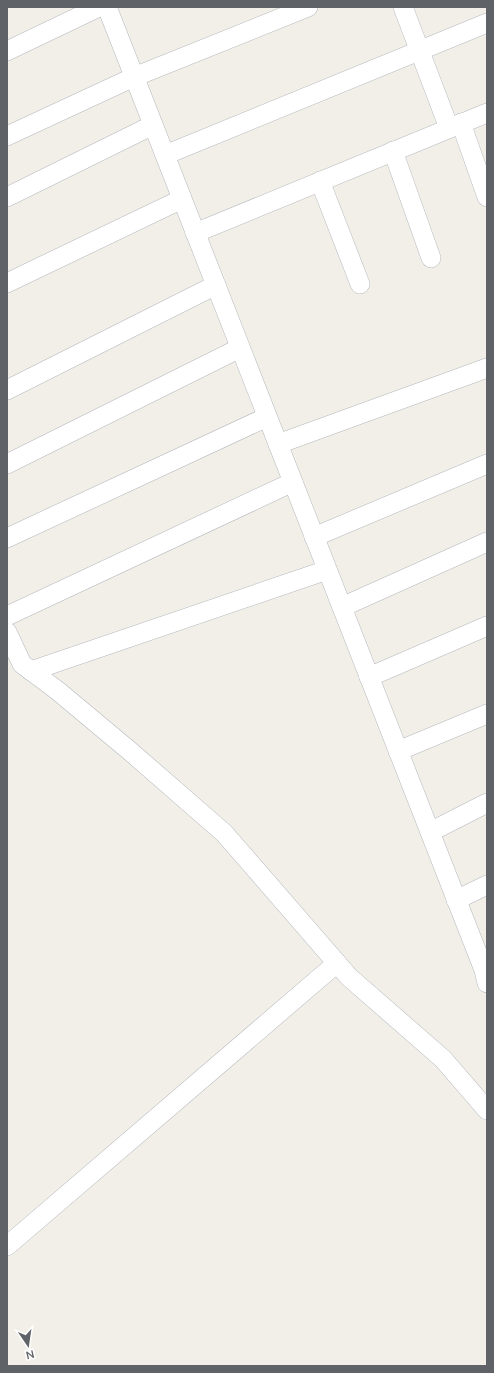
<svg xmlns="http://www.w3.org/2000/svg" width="494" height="1373" viewBox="0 0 494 1373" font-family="'Nunito Sans',sans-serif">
<rect width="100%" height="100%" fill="#f1efe8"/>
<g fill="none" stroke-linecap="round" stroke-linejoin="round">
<defs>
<g id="minor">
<polyline points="107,7 484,970 487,983"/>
<polyline points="403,7 449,128"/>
<polyline points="7,51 99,7"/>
<polyline points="461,123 487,197"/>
<polyline points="7,136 134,77 308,7"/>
<polyline points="393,151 431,258"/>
<polyline points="165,155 487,23"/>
<polyline points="320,181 360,284"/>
<polyline points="7,197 153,125"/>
<polyline points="195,233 487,113"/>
<polyline points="7,283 182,199"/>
<polyline points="7,390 216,285"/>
<polyline points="278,444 487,368"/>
<polyline points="7,464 240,348"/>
<polyline points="314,537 487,464"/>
<polyline points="7,538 267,417"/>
<polyline points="342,607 487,542"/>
<polyline points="7,616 293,482"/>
<polyline points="7,632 22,664 58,691 131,752 224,833 349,977 443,1059 487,1110"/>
<polyline points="31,671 327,570"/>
<polyline points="369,677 487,626"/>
<polyline points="398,751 487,714"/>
<polyline points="430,832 487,803"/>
<polyline points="456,900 487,885"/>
<polyline points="7,1246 337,963"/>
</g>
</defs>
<!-- minor casing -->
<use href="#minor" stroke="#b5b8bc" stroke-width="20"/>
<!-- minor -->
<use href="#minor" stroke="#fff" stroke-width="19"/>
</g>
<!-- border -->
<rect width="494" height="1373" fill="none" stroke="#5f6368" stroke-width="16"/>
<!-- north arrow -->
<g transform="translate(28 1345) rotate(167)" stroke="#ffffff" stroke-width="3" paint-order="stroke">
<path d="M0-3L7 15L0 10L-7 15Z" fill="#5f6368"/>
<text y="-6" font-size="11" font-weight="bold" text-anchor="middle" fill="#5f6368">N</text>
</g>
</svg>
